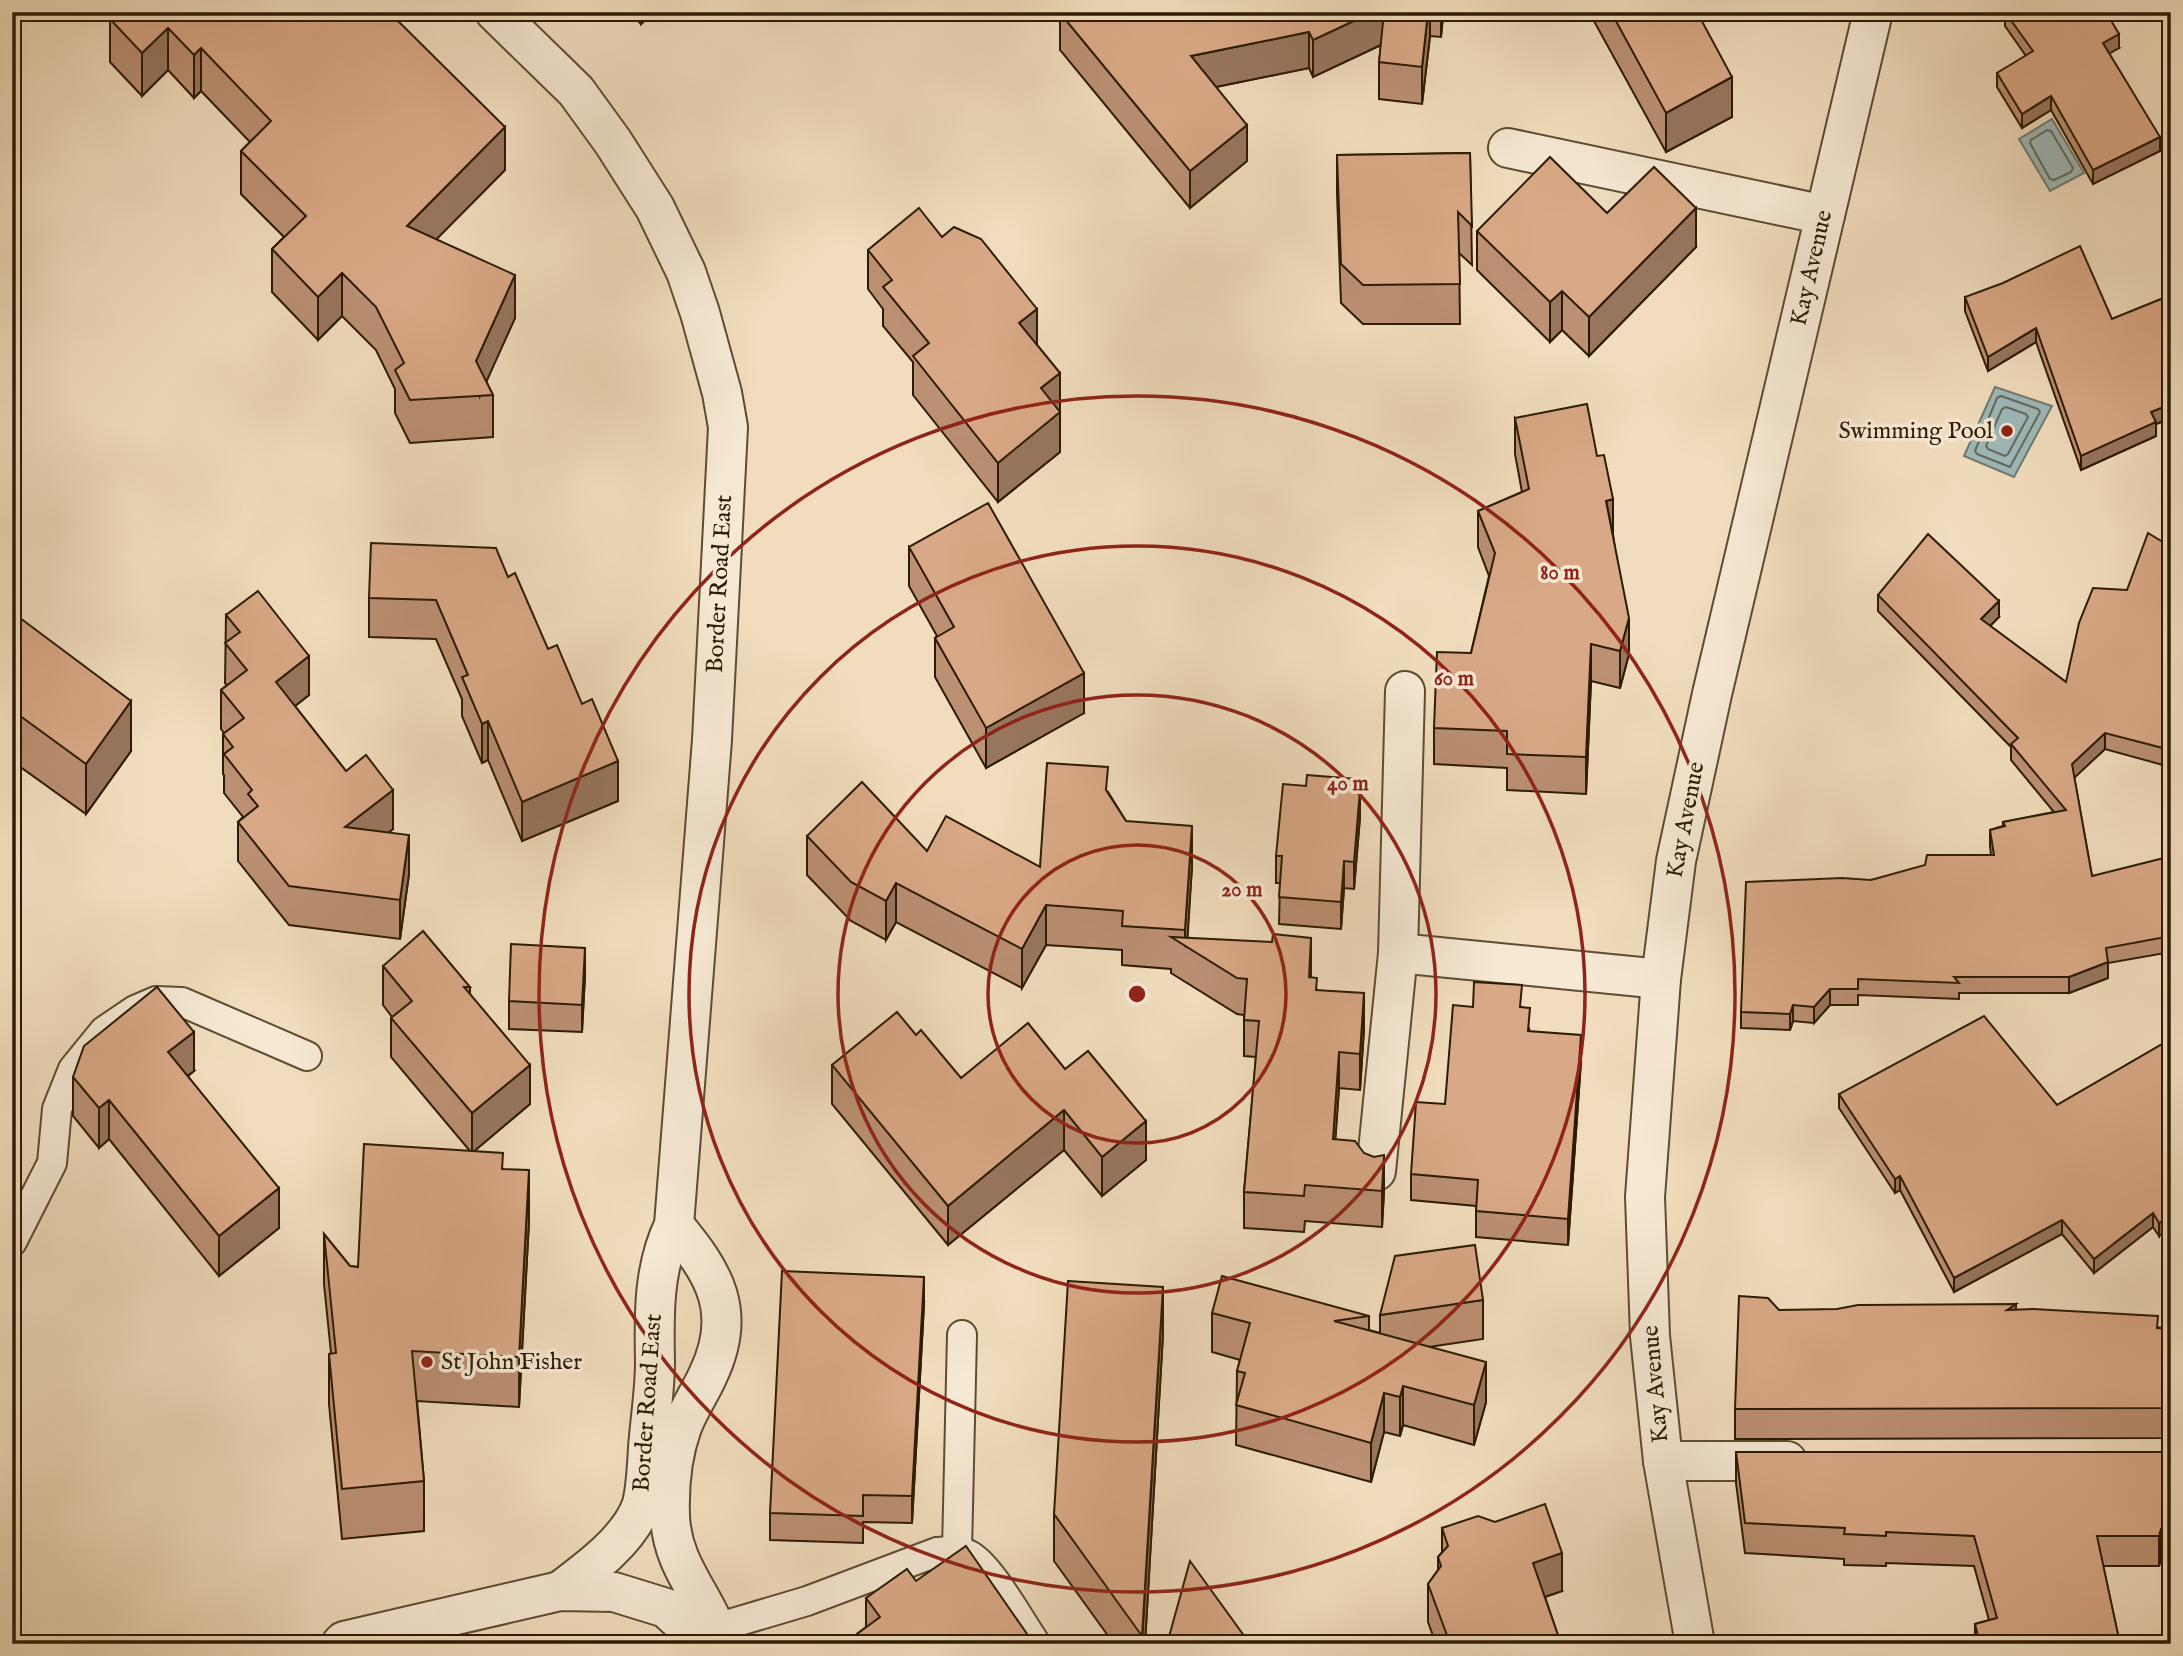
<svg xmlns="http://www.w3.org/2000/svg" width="2183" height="1656" viewBox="0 0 2183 1656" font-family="'IM FELL English',serif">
<rect width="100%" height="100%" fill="#f1ddbd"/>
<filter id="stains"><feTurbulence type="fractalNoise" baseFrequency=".00286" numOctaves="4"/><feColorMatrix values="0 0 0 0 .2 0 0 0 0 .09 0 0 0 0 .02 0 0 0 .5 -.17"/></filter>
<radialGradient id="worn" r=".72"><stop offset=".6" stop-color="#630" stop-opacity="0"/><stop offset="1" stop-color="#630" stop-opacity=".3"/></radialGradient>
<!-- water -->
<g fill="#9ebaba" stroke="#707a71" stroke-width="2">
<polygon points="2052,119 2084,173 2050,191 2019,139"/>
<polygon points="1995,387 2052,406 2014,477 1964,456"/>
</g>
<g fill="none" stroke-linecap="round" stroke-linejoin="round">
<!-- shore -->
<g stroke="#656a5e" stroke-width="2">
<polygon points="2047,130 2051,131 2073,168 2071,172 2054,180 2050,179 2030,143 2031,140"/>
<polygon points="2001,396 2038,409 2040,412 2010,467 1977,454 1975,451 1997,398"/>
<polygon points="2006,407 2026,414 2028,417 2008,454 2005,456 1988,449 1986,446 2002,409"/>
</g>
<defs>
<g id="lane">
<polyline points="12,1242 52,1163 57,1109 73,1069 104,1031 135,1010 156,1001 182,1002 307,1056"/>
<polyline points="957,1550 962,1335"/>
<path d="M716,1628L807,1601L937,1552C948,1551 959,1549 969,1555C989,1564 1022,1624 1036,1644"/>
</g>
<g id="street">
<path d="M495,12L576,91L613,142L655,208L686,272L700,313L722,393L728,427L712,740L674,1225C653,1268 654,1316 655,1362C655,1391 650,1420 648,1448C647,1465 646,1492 641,1507C628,1541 588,1570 560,1591"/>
<polyline points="1508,148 1825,215"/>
<polyline points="1398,953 1661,979"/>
<polyline points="1376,1171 1398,953 1405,691"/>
<path d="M674,1225C715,1274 738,1312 708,1375C700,1393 689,1408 682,1427C672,1455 669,1487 670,1516C672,1570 709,1598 720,1644"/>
<polyline points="1663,1461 1787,1461"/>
<polyline points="341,1644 344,1641 560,1591 614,1592 666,1608 705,1644"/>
<polyline points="1695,1644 1663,1461 1650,1336 1645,1197 1661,979 1676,861 1712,694 1873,12"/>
</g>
</defs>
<!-- lane casing -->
<use href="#lane" stroke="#5d4c32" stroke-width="32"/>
<!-- street casing -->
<use href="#street" stroke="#5d4c32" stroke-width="42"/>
<!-- lane -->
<use href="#lane" stroke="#f6e9d4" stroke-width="28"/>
<!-- street -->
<use href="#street" stroke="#f6e9d4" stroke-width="38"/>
</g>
<!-- wall -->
<g fill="#bb9073" stroke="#2c1b03" stroke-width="2">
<polygon points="389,12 505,170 436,239 515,318 486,381 493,395 493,437 410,443 395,413 395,389 376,350 342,316 318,340 272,292 272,249 284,237 241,194 241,151 250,142 201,91 194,98 168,70 142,96 110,62 110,19"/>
<polygon points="629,12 653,12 641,24"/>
<polygon points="1061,12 1446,12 1443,16 1441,37 1430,36 1422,104 1379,99 1379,62 1381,45 1313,77 1309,68 1216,87 1247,161 1190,208 1060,50 1060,13"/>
<polygon points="1589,12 1697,12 1732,117 1666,152"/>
<polygon points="2005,12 2119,48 2109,53 2160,151 2093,184 2051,110 2022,128 1997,87 1997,73 2026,56 2005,26"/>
<polygon points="1470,153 1472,265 1459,253 1460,324 1363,324 1341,303 1337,194 1337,155"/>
<polygon points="1607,213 1696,247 1589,356 1562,330 1550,342 1477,270 1477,231"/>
<polygon points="942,237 1037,345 1060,373 1060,452 998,502 913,395 913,362 883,326 883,309 868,289 868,250"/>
<polygon points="2171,295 2171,418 2156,424 2156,436 2081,470 2036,342 1988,371 1965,311 1965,297 2112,319"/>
<polygon points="1515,418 1613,534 1629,654 1620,688 1591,681 1586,794 1507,790 1507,768 1434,764 1434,728 1471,653 1489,576 1478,547 1478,511 1522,492 1515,454"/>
<polygon points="909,547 1084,713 986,768 935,677 935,638 937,636 909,586"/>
<polygon points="2171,547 2171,748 2163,765 2105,749 2074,777 2092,876 2171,881 2171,952 2108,963 2108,978 2069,993 1959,993 1959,999 1858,995 1858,1005 1830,1005 1814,1023 1793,1021 1790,1030 1741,1028 1741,1012 1871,880 1991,855 1990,846 1990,830 2003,826 2003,822 2054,812 2011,760 2011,747 1878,611 1878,595 1999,617 1990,626 2066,682 2127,590"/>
<polygon points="508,577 548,649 618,801 522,841 488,760 482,763 462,716 462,699 436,639 369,637 369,598"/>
<polygon points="12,612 131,751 86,814 12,761"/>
<polygon points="226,615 309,695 295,706 346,771 393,829 389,832 409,874 400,939 289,925 238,861 238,822 243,817 224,793 224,775 223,774 223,734 224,733 221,729 221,690 227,685 225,683"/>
<polygon points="1356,790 1360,817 1354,889 1344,888 1341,929 1279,924 1280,883 1276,883 1276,856"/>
<polygon points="1108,792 1126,821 1192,866 1187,938 1311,977 1317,990 1364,1029 1360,1090 1339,1088 1335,1139 1384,1191 1382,1227 1305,1221 1304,1232 1244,1228 1244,1192 1256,1057 1244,1056 1244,1015 1237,1014 1171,973 1171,969 1122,965 1122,950 1046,945 1022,988 896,922 886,940 851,921 807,875 807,836 927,851 1040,867"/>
<polygon points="383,966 470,987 470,994 530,1104 474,1151 503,1169 529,1221 519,1407 417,1401 424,1481 424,1531 342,1539 329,1404 329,1354 331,1353 324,1284 324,1234 350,1266 358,1267 470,1151 391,1057 391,1018 392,1017 383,1005"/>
<polygon points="585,975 582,1032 509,1029 509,1001"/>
<polygon points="1473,1007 1522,1007 1530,1032 1581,1061 1568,1245 1476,1237 1476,1206 1411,1200 1411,1174 1445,1104"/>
<polygon points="916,1035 961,1078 1065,1069 1146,1160 1102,1196 1064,1150 948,1245 832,1104 832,1065"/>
<polygon points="2171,1039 2159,1236 2153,1227 2094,1273 2062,1234 1954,1292 1900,1190 1895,1193 1839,1108 1839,1094 2057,1105"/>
<polygon points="194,1071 188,1076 279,1228 219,1276 109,1139 99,1148 73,1116 73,1077"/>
<polygon points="1483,1300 1483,1339 1429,1347 1486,1402 1474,1445 1403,1425 1400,1436 1384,1432 1371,1482 1236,1445 1237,1371 1240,1360 1212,1352 1212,1313 1369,1316 1369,1330 1380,1333 1380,1315"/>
<polygon points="924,1304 912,1523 863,1522 863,1543 770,1540 770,1513"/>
<polygon points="1779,1310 2016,1310 2171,1329 2171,1438 1735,1439 1735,1409"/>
<polygon points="1163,1334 1145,1644 1114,1644 1054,1561 1054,1514"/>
<polygon points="1736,1452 2171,1452 2171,1558 2161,1559 2159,1566 2103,1566 2120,1644 1975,1644 1975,1624 1989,1620 1974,1566 1886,1563 1886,1566 1844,1565 1844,1559 1745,1553 1736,1483"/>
<polygon points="1442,1528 1562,1591 1545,1597 1561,1644 1436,1644 1428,1622 1428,1584 1438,1570 1438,1557 1442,1552"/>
<polygon points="916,1581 1034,1644 857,1644 857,1634 866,1627 866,1598"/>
</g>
<!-- shaded-wall -->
<g fill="#98765e" stroke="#2c1b03" stroke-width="2">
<polygon points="641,12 653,12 641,24"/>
<polygon points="1373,12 1385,12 1385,43 1313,77 1313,40"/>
<polygon points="1428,12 1430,12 1430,36 1422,104 1422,67"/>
<polygon points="1441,12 1446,12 1443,16 1441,37"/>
<polygon points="168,28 168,70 142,96 142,53"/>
<polygon points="1309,32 1309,68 1191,92 1191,56"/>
<polygon points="2119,34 2119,48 2103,57 2103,43"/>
<polygon points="201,48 201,91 194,98 194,55"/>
<polygon points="1732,77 1732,117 1666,152 1666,113"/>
<polygon points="2051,96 2051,110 2022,128 2022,114"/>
<polygon points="1247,125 1247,161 1190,208 1190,171"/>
<polygon points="505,127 505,170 407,269 407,226"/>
<polygon points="2160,137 2160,151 2093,184 2093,170"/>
<polygon points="1696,208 1696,247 1589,356 1589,317"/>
<polygon points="342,273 342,316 318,340 318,297"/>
<polygon points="515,275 515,318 480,396 476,361"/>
<polygon points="1562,291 1562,330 1550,342 1550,302"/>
<polygon points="1037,309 1037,348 1019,323"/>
<polygon points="2036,328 2036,342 1988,371 1988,357"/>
<polygon points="1060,373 1060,452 998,502 998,463 1041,388"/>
<polygon points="2171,404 2171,418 2156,424 2156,436 2081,470 2081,456 2151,412"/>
<polygon points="1613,499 1613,536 1606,501"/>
<polygon points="1999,601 1999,617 1981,635 1981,619"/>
<polygon points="1629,618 1629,654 1620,688 1620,651"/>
<polygon points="1591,644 1591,681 1586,794 1586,757"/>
<polygon points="309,656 309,695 276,721 276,682"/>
<polygon points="1084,673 1084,713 986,768 986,728"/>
<polygon points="131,701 131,751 86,814 86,764"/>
<polygon points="488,721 488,760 482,763 482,724"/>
<polygon points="2171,732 2171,748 2163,765 2163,748"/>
<polygon points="2105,733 2105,749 2072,780 2072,764"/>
<polygon points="618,761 618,801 522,841 522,802"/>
<polygon points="393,790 393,829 345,866 345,827"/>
<polygon points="1360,790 1360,817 1354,889 1354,862"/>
<polygon points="1192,826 1192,866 1187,947 1185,946 1185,930"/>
<polygon points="409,835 409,874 400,939 400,900"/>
<polygon points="1344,861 1344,888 1341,929 1341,902"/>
<polygon points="896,883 896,922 886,940 886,901"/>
<polygon points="1046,905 1046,945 1022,988 1022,949"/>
<polygon points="1311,938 1311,974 1309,1013 1309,977"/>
<polygon points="585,948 585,975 582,1032 582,1005"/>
<polygon points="2108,962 2108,978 2069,993 2069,977"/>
<polygon points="1830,989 1830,1005 1814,1023 1814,1007"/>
<polygon points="1364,993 1364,1029 1360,1090 1360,1054"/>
<polygon points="1793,1005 1793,1021 1790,1030 1790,1014"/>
<polygon points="194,1032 194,1071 168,1091 168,1052"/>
<polygon points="1581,1035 1581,1061 1568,1245 1568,1219"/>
<polygon points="1339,1052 1339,1088 1333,1175 1333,1139"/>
<polygon points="530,1065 530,1104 472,1153 472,1113"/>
<polygon points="109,1100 109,1139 99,1148 99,1108"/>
<polygon points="1064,1110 1064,1150 948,1245 948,1206"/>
<polygon points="1146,1121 1146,1160 1102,1196 1102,1157"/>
<polygon points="1384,1155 1384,1191 1382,1227 1382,1191"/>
<polygon points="529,1170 529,1221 519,1407 519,1357"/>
<polygon points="1900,1176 1900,1190 1895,1193 1895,1179"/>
<polygon points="279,1188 279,1228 219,1276 219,1236"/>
<polygon points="2153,1213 2153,1227 2094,1273 2094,1259"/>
<polygon points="2171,1216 2171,1229 2159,1236 2159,1223"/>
<polygon points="2062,1220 2062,1234 1954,1292 1954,1278"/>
<polygon points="924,1277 924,1304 912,1523 912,1496"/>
<polygon points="1163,1287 1163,1334 1145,1644 1142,1644"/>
<polygon points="2016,1304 2016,1334 2007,1310"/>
<polygon points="1486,1362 1486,1402 1474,1445 1474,1405"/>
<polygon points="1403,1386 1403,1425 1400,1436 1400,1397"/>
<polygon points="1384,1393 1384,1432 1371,1482 1371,1443"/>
<polygon points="2161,1529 2161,1559 2159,1566 2159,1536"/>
<polygon points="1562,1553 1562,1591 1533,1601 1533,1563"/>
</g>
<!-- building -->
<g fill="#d9a886" stroke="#2c1b03" stroke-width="2">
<polygon points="117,12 389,12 505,127 407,226 515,275 476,361 493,395 410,400 395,370 404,363 376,307 342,273 318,297 272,249 306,216 241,151 271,121 201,48 194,55 168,28 142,53 110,19"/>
<polygon points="1061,12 1373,12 1313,40 1309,32 1191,56 1247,125 1190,171 1060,13"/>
<polygon points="1384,12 1428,12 1422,67 1379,62"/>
<polygon points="1611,12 1697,12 1732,77 1666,113"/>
<polygon points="2005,12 2106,12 2119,34 2103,43 2160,137 2093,170 2051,96 2022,114 1997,73 2033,51"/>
<polygon points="1470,153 1472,226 1458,212 1460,284 1363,285 1341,264 1337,155"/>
<polygon points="1550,157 1607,213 1654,167 1696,208 1589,317 1562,291 1550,302 1477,231"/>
<polygon points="919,208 942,237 954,227 981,239 1037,309 1019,323 1060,373 1041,388 1060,412 998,463 913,356 929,343 883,287 892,280 868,250"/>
<polygon points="2080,246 2112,319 2171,295 2171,404 2151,412 2156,422 2081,456 2036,328 1988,357 1965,297 2003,283"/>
<polygon points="1587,404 1597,456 1604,455 1613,499 1606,501 1629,618 1620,651 1591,644 1586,757 1507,754 1507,731 1434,728 1437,652 1471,653 1495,553 1478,511 1529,489 1515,418"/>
<polygon points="988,503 1084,673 986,728 935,638 954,627 909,547"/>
<polygon points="2148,533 2171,547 2171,732 2163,748 2105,733 2072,764 2092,876 2164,858 2171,881 2171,936 2106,948 2108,962 2069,977 1954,977 1959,983 1858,979 1858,989 1830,989 1814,1007 1793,1005 1790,1014 1741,1012 1746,882 1842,878 1871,880 1925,865 1927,855 1994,855 1990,830 2005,826 2003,822 2066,810 2011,744 2018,738 1878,595 1928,534 1999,601 1981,619 2066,682 2079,623 2093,588 2127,590"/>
<polygon points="371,543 496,548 508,577 515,573 548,649 557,645 582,704 592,699 618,761 522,802 488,721 482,724 462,677 468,675 436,600 369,598"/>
<polygon points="258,591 309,656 276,682 346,771 366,755 393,790 345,827 409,835 400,900 289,886 238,822 258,806 248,794 252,790 224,754 233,747 223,734 244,718 221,690 247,670 225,643 240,632 226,615"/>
<polygon points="12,612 131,701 86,764 12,710"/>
<polygon points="1047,763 1108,767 1106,790 1126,821 1192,826 1185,930 1122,926 1123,911 1046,905 1022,949 896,883 886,901 851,882 807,836 862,782 927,851 946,816 1040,867"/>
<polygon points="1307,775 1356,779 1355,790 1360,790 1354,862 1344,861 1341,902 1279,897 1282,856 1276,856 1283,784 1306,786"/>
<polygon points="423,931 470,987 464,987 530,1065 472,1113 391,1018 412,1001 383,966"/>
<polygon points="1273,934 1311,938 1309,977 1317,978 1316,990 1364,993 1360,1054 1339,1052 1333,1139 1355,1141 1364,1153 1374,1157 1384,1155 1382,1191 1305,1185 1304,1196 1244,1192 1259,1021 1244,1020 1247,979 1237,978 1171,937 1272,942"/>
<polygon points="511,944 585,948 582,1005 509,1001"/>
<polygon points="1474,982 1522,985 1520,1007 1530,1008 1528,1031 1581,1035 1568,1219 1476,1211 1478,1180 1411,1174 1416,1102 1445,1104 1453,1005 1473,1007"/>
<polygon points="157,987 194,1032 168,1052 279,1188 219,1236 109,1100 99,1108 73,1077 84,1046"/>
<polygon points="897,1012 916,1035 921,1030 961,1078 1028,1023 1065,1069 1088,1051 1146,1121 1102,1157 1064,1110 948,1206 832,1065"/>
<polygon points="1984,1016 2057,1105 2171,1039 2171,1216 2159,1223 2153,1213 2094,1259 2062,1220 1954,1278 1900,1176 1895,1179 1839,1094"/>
<polygon points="364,1144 503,1153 502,1169 529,1170 519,1357 412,1351 424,1481 342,1489 329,1354 336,1353 324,1234 350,1266 358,1267"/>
<polygon points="1475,1245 1483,1300 1380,1315 1395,1256"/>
<polygon points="782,1271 924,1277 912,1496 863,1495 863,1516 770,1513"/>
<polygon points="1222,1276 1369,1316 1334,1321 1486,1362 1474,1405 1403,1386 1400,1397 1384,1393 1371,1443 1236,1405 1245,1373 1237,1371 1250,1323 1212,1313"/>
<polygon points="1068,1281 1163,1287 1142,1636 1054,1514"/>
<polygon points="1739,1296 1768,1298 1779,1310 1837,1309 1858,1305 2016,1304 2007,1310 2033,1309 2158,1316 2157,1328 2171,1329 2171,1408 1735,1409"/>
<polygon points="1736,1452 2171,1452 2171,1528 2161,1529 2159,1536 2097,1536 2120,1644 1980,1644 1975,1624 1997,1618 1974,1536 1886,1532 1886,1536 1844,1534 1845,1528 1745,1523"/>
<polygon points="1545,1504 1562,1553 1533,1563 1561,1644 1444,1644 1443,1640 1448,1638 1428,1584 1441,1566 1438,1557 1448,1546 1442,1528 1478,1516 1495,1522"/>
<polygon points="966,1546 1034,1644 864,1644 857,1634 880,1617 866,1598 907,1569 916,1581"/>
<polygon points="1190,1561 1250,1644 1167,1644"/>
</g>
<!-- distance rings -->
<g fill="none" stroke="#8f2418" stroke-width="3.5">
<circle cx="1137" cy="994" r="149"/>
<circle cx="1137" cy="994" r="299"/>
<circle cx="1137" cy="994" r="448"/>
<circle cx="1137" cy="994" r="598"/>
</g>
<!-- markers -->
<g fill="#8f2418" stroke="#f6e9d4" stroke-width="2.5">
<circle cx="2007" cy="431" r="7"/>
<circle cx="427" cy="1362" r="7"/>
</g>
<g text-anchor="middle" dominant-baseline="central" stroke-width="7" stroke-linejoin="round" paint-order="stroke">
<!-- street labels -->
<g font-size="24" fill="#2c1b03" stroke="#f6e9d4">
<text transform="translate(1812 268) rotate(-77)">Kay Avenue</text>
<text transform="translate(720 584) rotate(-87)">Border Road East</text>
<text transform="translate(1686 820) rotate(-79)">Kay Avenue</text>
<text transform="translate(1656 1384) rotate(-95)">Kay Avenue</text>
<text transform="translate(648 1403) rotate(-86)">Border Road East</text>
</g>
<!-- poi labels -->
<g font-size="24" fill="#2c1b03" stroke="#f6e9d4" text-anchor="end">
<text x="1993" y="431">Swimming Pool</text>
<text x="441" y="1362" text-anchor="start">St John Fisher</text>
</g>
</g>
<circle cx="1137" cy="994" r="10" fill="#8f2418" stroke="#f6e9d4" stroke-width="3.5"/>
<g font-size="21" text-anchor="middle" font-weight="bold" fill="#8f2418" stroke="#f6e9d4" stroke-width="7" stroke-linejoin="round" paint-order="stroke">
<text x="1560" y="579">80 m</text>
<text x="1454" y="685">60 m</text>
<text x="1348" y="790">40 m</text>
<text x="1242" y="896">20 m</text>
</g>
<!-- margin -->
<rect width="2183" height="1656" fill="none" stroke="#f1ddbd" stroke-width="42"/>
<rect x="14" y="14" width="2155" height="1628" fill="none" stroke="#2c1b03" stroke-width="3.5"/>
<rect x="21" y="21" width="2141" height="1614" fill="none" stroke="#2c1b03" stroke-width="2"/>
<rect width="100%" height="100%" filter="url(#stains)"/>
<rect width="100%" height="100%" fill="url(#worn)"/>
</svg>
